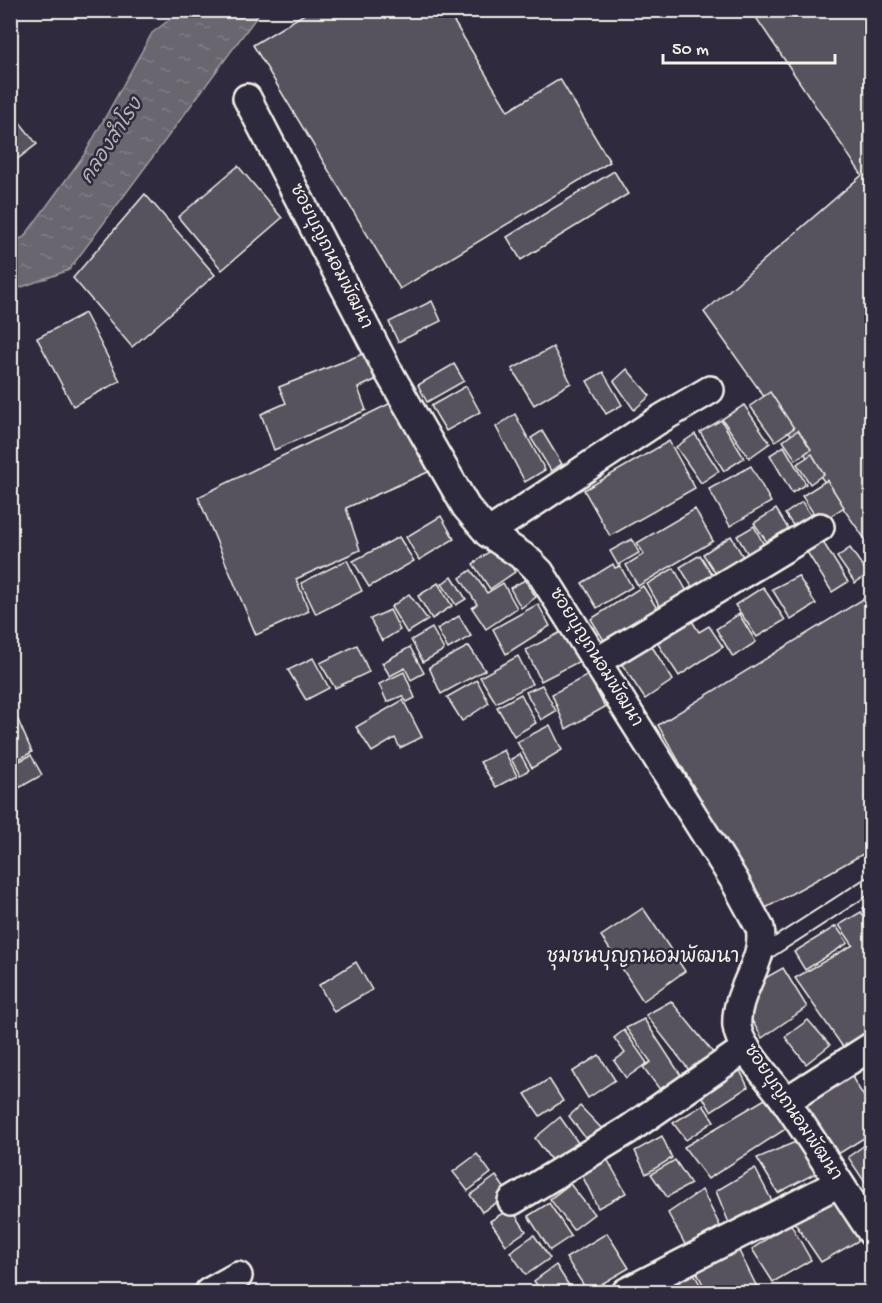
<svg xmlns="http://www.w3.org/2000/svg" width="882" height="1303" viewBox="0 0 882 1303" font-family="'Gochi Hand','Playpen Sans Thai',sans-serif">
<defs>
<pattern id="water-ripples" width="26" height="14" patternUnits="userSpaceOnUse" patternTransform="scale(1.5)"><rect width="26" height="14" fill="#6a6670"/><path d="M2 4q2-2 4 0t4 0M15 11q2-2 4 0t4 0" fill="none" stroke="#807c84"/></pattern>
</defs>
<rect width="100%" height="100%" fill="#2f2a3d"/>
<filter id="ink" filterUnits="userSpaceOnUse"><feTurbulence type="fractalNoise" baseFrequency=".0167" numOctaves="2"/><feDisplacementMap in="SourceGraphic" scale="12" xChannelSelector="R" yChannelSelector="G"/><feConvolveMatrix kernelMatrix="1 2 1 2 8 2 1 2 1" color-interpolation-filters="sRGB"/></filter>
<g filter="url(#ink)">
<!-- water -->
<polygon fill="url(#water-ripples)" stroke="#a19ea0" stroke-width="1.5" points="181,11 261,11 69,270 11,291 11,243 24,237 84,155 152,33"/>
<!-- building -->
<g fill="#56525f" stroke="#f4f1e8" stroke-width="1.5">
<polygon points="311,10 447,10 508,111 560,79 610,162 400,289 253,45"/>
<polygon points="751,10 872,10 872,549 704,312 862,175"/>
<polygon points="10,110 37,144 11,164 10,164"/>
<polygon points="238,166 282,218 222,270 178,217"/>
<polygon points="614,171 628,194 521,260 507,237"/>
<polygon points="145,194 215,275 132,347 73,278"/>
<polygon points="432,301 441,321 398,342 389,322"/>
<polygon points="85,313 120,381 73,406 37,338"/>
<polygon points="553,347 571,383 534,405 512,369"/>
<polygon points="365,353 375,380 358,388 366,410 274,450 261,414 286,403 279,387"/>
<polygon points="454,364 464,381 427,402 418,385"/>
<polygon points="627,369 650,396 634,410 614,381"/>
<polygon points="603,372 622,405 606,414 587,381"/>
<polygon points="466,386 480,412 446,431 431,406"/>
<polygon points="770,392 794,428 775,441 750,406"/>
<polygon points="395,401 428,472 346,508 360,550 296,579 309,611 256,635 198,497"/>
<polygon points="744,405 770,443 749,458 722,419"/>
<polygon points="515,414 545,470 525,482 496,427"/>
<polygon points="721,420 744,458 724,471 700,432"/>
<polygon points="798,430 811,449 796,460 783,441"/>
<polygon points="542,431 562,464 551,471 531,438"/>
<polygon points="695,434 719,471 701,483 676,447"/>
<polygon points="669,441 695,488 610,536 584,490"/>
<polygon points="784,446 806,484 792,493 770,455"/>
<polygon points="812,454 824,474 810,484 797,464"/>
<polygon points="751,466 771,502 730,526 709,489"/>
<polygon points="827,480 844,507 820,523 802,496"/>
<polygon points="802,502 816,523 800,535 785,514"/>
<polygon points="695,509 713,541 638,586 626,565 644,554 637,543"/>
<polygon points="776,509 792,535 771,548 754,523"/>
<polygon points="441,516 454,539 419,560 406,537"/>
<polygon points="754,526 765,547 749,556 737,536"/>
<polygon points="731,536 745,560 718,577 703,554"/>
<polygon points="399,537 414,561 369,587 353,561"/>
<polygon points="632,539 639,553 618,565 610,551"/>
<polygon points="823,542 848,582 832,592 807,552"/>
<polygon points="498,545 515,572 490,589 473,564"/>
<polygon points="850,548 868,574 855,583 837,557"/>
<polygon points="700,555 717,582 697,595 680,567"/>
<polygon points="347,560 362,591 316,614 301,583"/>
<polygon points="613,564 615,568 620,566 632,587 597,608 582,583"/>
<polygon points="674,568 690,597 663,612 647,584"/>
<polygon points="471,570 487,593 503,583 517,608 486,629 472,608 477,604 460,578"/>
<polygon points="452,576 466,599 456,605 442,584"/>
<polygon points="798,576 816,604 791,620 772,589"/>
<polygon points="525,580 536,597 521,608 510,588"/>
<polygon points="438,583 452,606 432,619 418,596"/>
<polygon points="643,586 661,615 608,647 591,619"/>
<polygon points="763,587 785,620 757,637 735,605"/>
<polygon points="409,594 428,620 407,633 391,607"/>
<polygon points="868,596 872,603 872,849 764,909 658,725"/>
<polygon points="538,604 550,626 506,654 493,629"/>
<polygon points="390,610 400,630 382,641 370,619"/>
<polygon points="739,614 756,642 733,657 716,629"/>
<polygon points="459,616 471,636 448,649 437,629"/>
<polygon points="690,618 699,632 709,626 723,647 679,676 656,641"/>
<polygon points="432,628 444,650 423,662 411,640"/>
<polygon points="565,630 580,661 541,681 526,650"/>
<polygon points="357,645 369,672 335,688 320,663"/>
<polygon points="651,645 673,680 645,699 621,663"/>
<polygon points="469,646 485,670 441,694 429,667"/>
<polygon points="410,647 424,673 411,680 405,668 390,676 382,663"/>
<polygon points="518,656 532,684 496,703 480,677"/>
<polygon points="313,658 329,688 306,700 288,670"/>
<polygon points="404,672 415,698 407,702 402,696 387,702 379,684"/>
<polygon points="588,675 605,707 566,729 552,694"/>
<polygon points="477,680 489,703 462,721 447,697"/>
<polygon points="542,685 556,711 541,720 526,692"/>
<polygon points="521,694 536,723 514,736 497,707"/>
<polygon points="403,700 422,737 400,748 395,738 372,752 356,727"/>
<polygon points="18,720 32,752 10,764 10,723"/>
<polygon points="550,725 562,750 532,768 517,742"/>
<polygon points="504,750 517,776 496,787 480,762"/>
<polygon points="520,754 529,770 520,775 511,759"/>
<polygon points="31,755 42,775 10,793 10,766"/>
<polygon points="872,903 872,922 863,908"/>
<polygon points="643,908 685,971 643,1001 601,936"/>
<polygon points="861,912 872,928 872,1034 845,1050 795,978 853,945 839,925"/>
<polygon points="836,926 848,943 805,970 794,952"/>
<polygon points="356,962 372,990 334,1012 319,985"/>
<polygon points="783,968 807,1007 762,1038 745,1008 761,991 758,982"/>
<polygon points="671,1001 715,1055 692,1074 646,1015"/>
<polygon points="644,1019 684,1080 664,1095 643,1067 651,1062 626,1028"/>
<polygon points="808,1020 830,1045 806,1064 785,1037"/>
<polygon points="624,1030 647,1063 626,1078 614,1061 625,1053 614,1038"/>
<polygon points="599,1055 615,1080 588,1098 572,1072"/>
<polygon points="737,1064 748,1087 711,1111 698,1089"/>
<polygon points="847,1069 866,1100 872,1097 872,1133 835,1156 800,1099"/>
<polygon points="549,1079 563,1101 540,1116 525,1094"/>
<polygon points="765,1099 787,1128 708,1179 684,1147"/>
<polygon points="703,1105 714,1121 686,1140 673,1123"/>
<polygon points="580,1106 605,1132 590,1144 569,1116"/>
<polygon points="560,1117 579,1144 554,1164 535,1138"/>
<polygon points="662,1136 672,1158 646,1174 635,1151"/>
<polygon points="872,1140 872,1193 848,1157"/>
<polygon points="798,1141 816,1173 778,1193 757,1158"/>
<polygon points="477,1154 491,1173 468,1191 453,1172"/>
<polygon points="606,1157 626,1193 598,1208 580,1171"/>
<polygon points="675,1160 691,1184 667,1197 651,1174"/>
<polygon points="755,1168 773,1203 731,1228 716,1191"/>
<polygon points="496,1176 509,1195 482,1212 470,1195"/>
<polygon points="570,1184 594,1214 573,1230 550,1199"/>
<polygon points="702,1190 720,1226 686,1246 668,1213"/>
<polygon points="833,1195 863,1238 821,1262 792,1219"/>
<polygon points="549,1203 571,1236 550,1250 528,1216"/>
<polygon points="511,1208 526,1231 506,1245 490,1221"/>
<polygon points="790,1223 811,1260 773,1282 752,1249"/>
<polygon points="607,1233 629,1268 588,1292 566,1258"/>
<polygon points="534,1235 550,1258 526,1275 510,1252"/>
<polygon points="735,1243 759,1291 707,1292 693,1265"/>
<polygon points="556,1265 573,1292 542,1292 534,1281"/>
<polygon points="690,1266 704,1292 651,1292"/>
</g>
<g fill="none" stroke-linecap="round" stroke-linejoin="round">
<defs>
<polyline id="service" points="758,957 868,886"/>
<g id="minor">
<path d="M247,98L387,369L466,507L488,533L527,559L540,572L734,880L760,928C767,961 734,992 737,1026C739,1049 773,1082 786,1102C816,1145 843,1190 872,1233"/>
<polyline points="488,533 657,421 710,390"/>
<polyline points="598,661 820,527"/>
<polyline points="786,1101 872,1046"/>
<polyline points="512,1201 628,1130 746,1048"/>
<polyline points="209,1292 238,1276"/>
<polyline points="626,1292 839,1183"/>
</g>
</defs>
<!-- service casing -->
<use href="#service" stroke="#f4f1e8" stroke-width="18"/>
<!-- minor casing -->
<use href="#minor" stroke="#f4f1e8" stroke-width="32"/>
<!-- service -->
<use href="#service" stroke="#2f2a3d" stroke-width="14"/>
<!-- minor -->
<use href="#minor" stroke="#2f2a3d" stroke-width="27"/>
</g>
</g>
<g text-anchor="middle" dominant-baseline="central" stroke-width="5" stroke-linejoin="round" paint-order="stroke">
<!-- street labels -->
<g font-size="18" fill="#f4f1e8" stroke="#2f2a3d">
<text transform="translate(330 257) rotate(63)">ซอยบุญถนอมพัฒนา</text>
<text transform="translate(595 658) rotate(58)">ซอยบุญถนอมพัฒนา</text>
<text transform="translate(792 1113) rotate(56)">ซอยบุญถนอมพัฒนา</text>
</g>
<!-- water labels -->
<g font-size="20" font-style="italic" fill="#b6b2b2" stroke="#2f2a3d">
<text transform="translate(113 142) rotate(-57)">คลองสำโรง</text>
</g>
<!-- neighbourhood labels -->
<g font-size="20" fill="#f4f1e8" stroke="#2f2a3d">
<text x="643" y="958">ชุมชนบุญถนอมพัฒนา</text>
</g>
</g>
<!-- margin -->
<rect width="882" height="1303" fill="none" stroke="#2f2a3d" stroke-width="36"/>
<rect x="18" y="18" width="846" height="1267" fill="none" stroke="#f4f1e8" stroke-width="2" filter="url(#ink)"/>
<!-- scale -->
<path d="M663 54v9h172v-9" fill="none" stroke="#f4f1e8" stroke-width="3"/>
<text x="672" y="54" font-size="18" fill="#f4f1e8" stroke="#2f2a3d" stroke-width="4.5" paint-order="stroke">50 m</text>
</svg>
